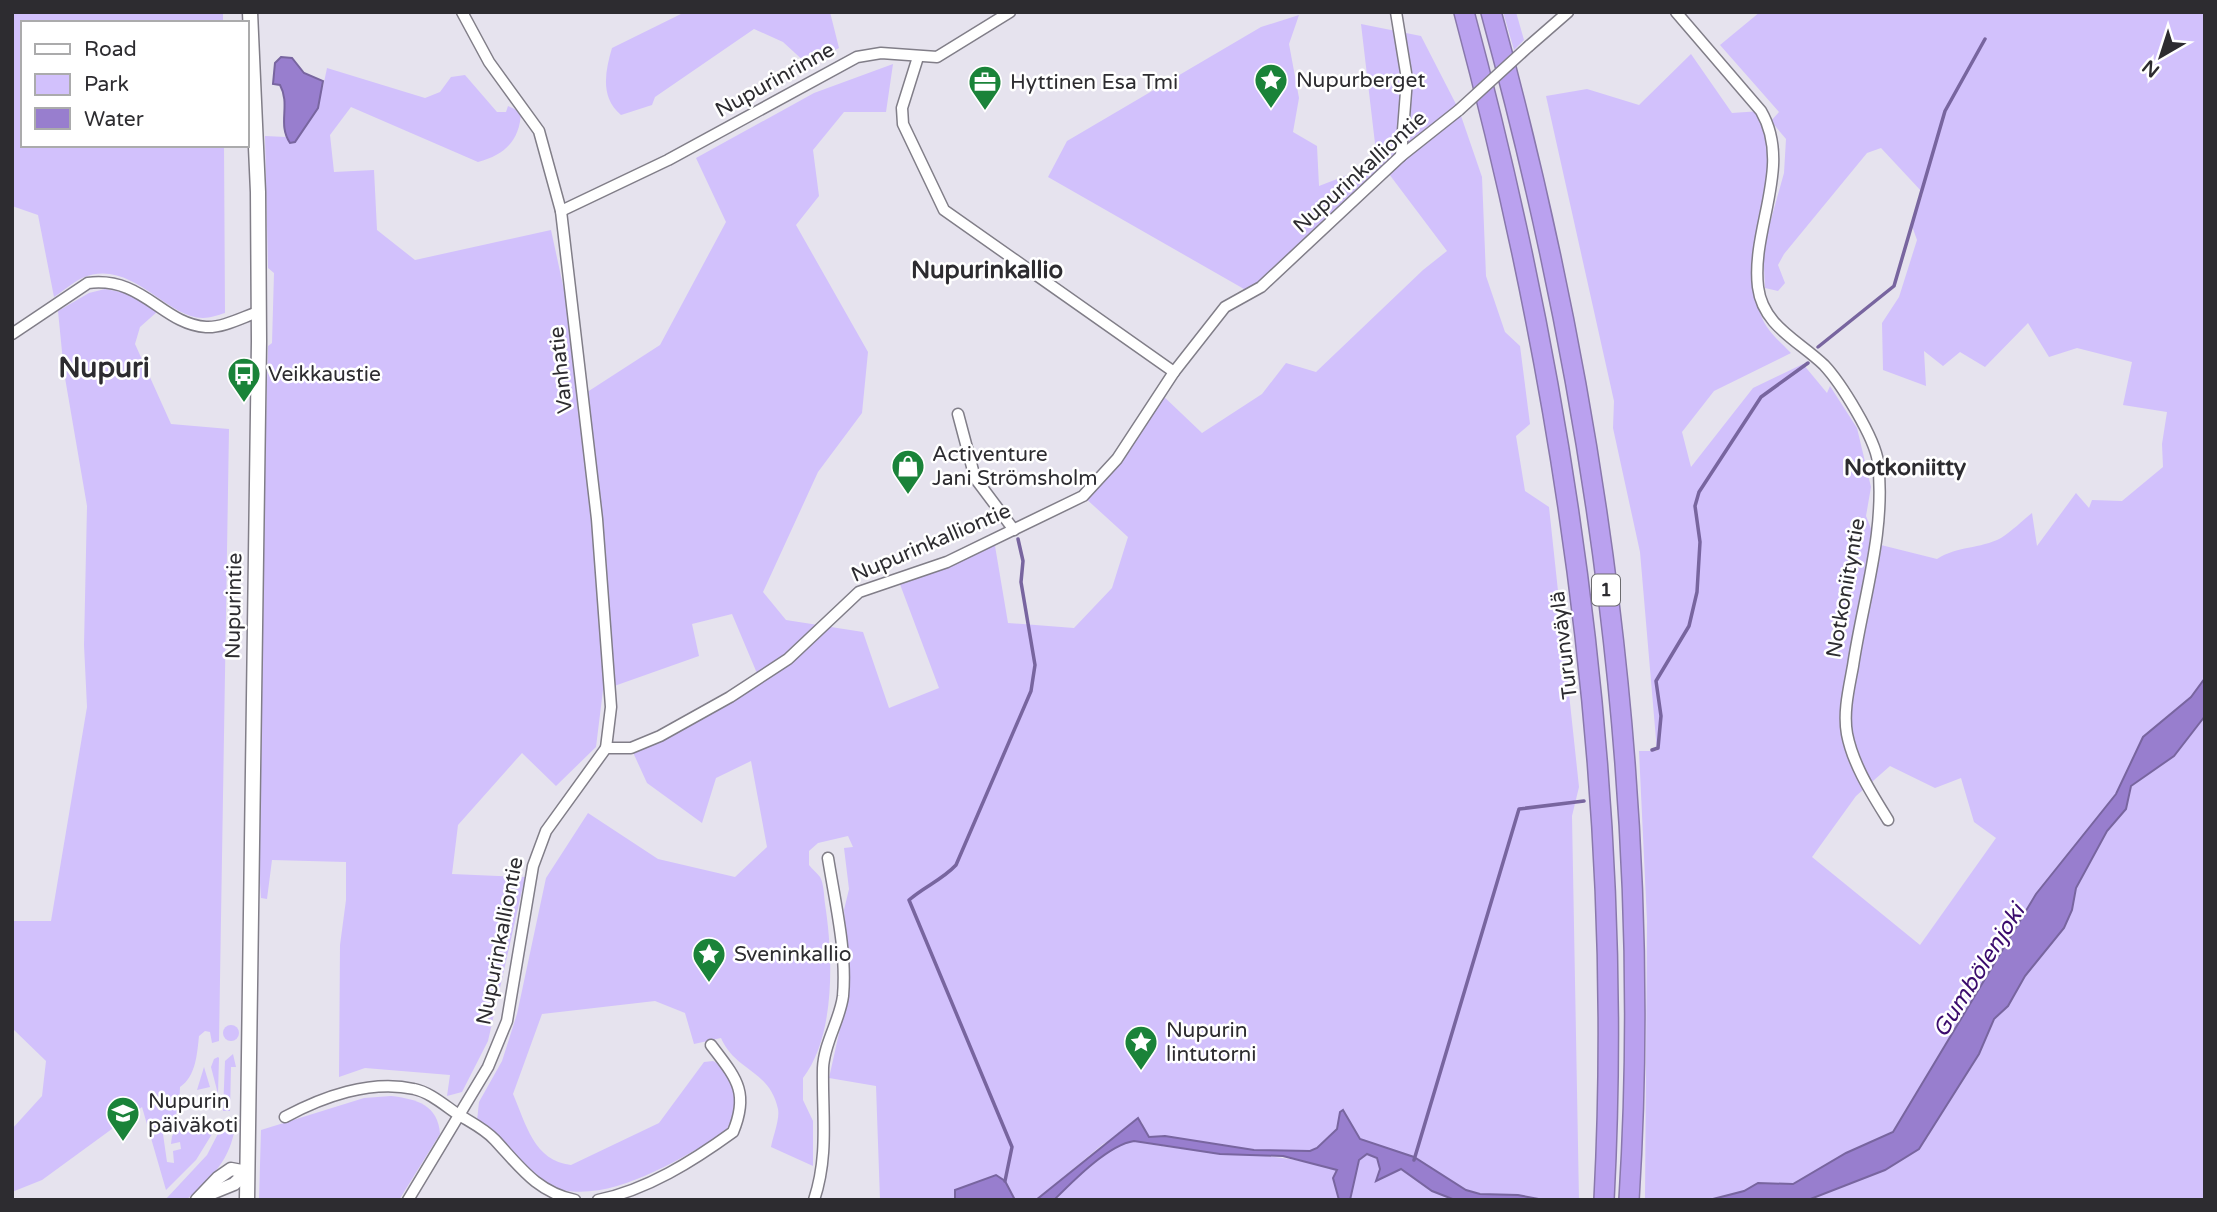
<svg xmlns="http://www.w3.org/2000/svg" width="2217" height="1212" viewBox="0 0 2217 1212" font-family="'Varela Round',sans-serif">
<rect width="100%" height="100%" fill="#e6e3ee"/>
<!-- green -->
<g fill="#d2c1fc" fill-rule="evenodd">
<path d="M12,12H223V23H23V145H224L225,313C218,315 210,318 203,318C165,318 131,257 82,278C72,283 63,291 54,297L38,215L12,206Z"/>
<path d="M685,12H830L839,48L807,64L783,42L754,29L655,97L652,105L621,115C600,97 605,72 612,48Z"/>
<polygon points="1503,12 1516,12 1524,40 1514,50"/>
<path d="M1760,12H2205V678L2191,697L2143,737L2116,794L2036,894L1893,1132L1846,1153L1793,1184L1758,1183L1744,1191L1709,1200H1645L1647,921L1639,751H1657L1640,552L1613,428L1614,401L1546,96L1587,89L1639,105L1691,54L1732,113L1761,111L1774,148L1758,287C1757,322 1767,329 1791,353L1714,391L1682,432L1691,467L1753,388L1803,364L1827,393L1830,386L1857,428L1871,487L1866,516L1872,531L1869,542L1937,559C1957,546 1980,549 2001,538C2012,531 2022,521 2032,513L2037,546L2076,493L2089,508L2092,500L2122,501L2163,467L2162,444L2167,412L2123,405L2132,362L2077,348L2049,357L2028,323L1985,367L1960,352L1943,366L1924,351L1926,386L1883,370L1882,323L1899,297L1917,240L1912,226L1923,193L1881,148L1867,153L1784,254L1778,265L1785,283L1778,291L1765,288L1763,248L1784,173L1786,139L1771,121L1779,112L1720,45ZM1890,766L1935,788L1961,778L1974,822L1996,838L1920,945L1812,857L1856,796Z"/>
<path d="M1299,15L1289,44L1299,98L1293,132L1317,146L1319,186L1350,174L1376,152L1361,24L1421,36L1459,110L1482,177L1486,276L1505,332L1520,346L1530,424L1516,436L1525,491L1549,507L1579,787L1572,816L1579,1200L1491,1196L1466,1190L1414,1157L1360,1139L1340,1112C1339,1131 1328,1144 1310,1151L1254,1150L1165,1136L1149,1137L1145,1134L1142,1122L1133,1121L1120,1135L1103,1144L1036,1200H880L876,1086L829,1078L850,984L844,910L849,889L844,848L853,847L848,836L818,843L809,851V865C812,869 817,873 820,877C824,884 824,896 825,904C833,955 836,1035 803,1078V1100L813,1121V1166L771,1147C773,1136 780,1119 778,1109C769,1069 736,1072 721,1038L694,1044L685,1013L655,1001L542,1014L513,1094C526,1124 534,1161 571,1165L659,1123L704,1062L713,1061C743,1075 743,1117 720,1136C674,1162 596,1212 544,1183C520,1165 499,1141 477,1121L479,1102L502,1061L517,1014L546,878L588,813L658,859L735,877L767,847L751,761L716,778L702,823L647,783L631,748L759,678L732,614L692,624L699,656L603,690L596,747L556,786L522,753L458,825L452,874L525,877L488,1041L462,1092L447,1096L450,1075L365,1068L339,1077L340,945L346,900V862L272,860L267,899L261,898L256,823L268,346L272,343L274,273L268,268L265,136L286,137L290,143L323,87L327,68L425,98L440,92L451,77L465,75L497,112H506L508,106L521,112C520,140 505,155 478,162L351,107L330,135L334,172L374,170L377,230L415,260L551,230L569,313L578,398L660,345L726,222L696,158L814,93L893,64L886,112H844L813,150L819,196L796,225L868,352L862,413L818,472L763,592L786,620L863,632L889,708L939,688L898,579L994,540L1008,623L1074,628L1112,588L1128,537L1083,496L1160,393L1202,433L1262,394L1286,363L1316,372L1423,270L1447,251L1386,170L1251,293L1048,177L1067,141L1261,27Z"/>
<path d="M105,289L132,294L158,311L140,327L135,344L171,424L229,429L219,1041L212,1043L210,1032L205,1031L199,1036C197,1054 196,1076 180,1087L179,1109L163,1134L167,1162L174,1163L173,1151L181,1149L180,1142L171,1144L172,1136L184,1121L189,1127L193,1124L209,1125L212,1134L196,1160L166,1190L142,1107L42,1180L12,1192V1129L42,1096L46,1061L12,1028V921H51L87,707L84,645L87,506L64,372L58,311L89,293Z"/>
<polygon points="2205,716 2205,1200 1808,1200 1885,1170 1928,1137 1935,1120 1979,1054 1994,1019 2008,1006 2025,976 2064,928 2072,910 2076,888 2107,831 2126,809 2131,786 2174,756"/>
<circle cx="231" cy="1033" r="8"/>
<polygon points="233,1054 236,1067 231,1067 230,1111 223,1111 225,1061"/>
<polygon points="218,1057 219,1058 218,1094 211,1067 214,1059"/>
<polygon points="204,1067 210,1087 197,1090"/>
<path d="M391,1096C417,1099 438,1105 440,1134L399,1200H259L261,1130L364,1098Z"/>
<path d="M222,1126H235C231,1159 211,1179 186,1200H165L207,1155Z"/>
<path d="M1134,1141C1200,1156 1273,1149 1337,1170L1334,1178L1339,1200H1054C1073,1181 1108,1145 1134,1141Z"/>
<polygon points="1367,1154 1377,1157 1380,1169 1377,1180 1400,1169 1432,1191 1455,1200 1350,1200 1359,1160"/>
</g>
<!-- water -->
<g fill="#987ece" stroke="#78659f" stroke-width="2">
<path d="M281,57L292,58L304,73L323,81L318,108L295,142L290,143C277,124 291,105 280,85L273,84L275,63Z"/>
<polygon points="2205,678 2205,716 2174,756 2131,786 2126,809 2107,831 2076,888 2072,910 2064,928 2025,976 2008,1006 1994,1019 1979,1054 1919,1149 1885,1170 1808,1200 1709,1200 1744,1191 1758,1183 1793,1184 1846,1153 1893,1132 2036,894 2116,794 2143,737 2191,697"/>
<path d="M1343,1110L1360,1139L1414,1157L1466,1190L1480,1194L1518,1195L1544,1200H1455L1432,1191L1401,1169L1376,1181L1380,1169L1377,1158L1367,1154L1359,1160L1350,1200H1339L1333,1178L1337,1170L1283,1156L1220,1154L1134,1141C1108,1145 1073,1181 1054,1200H1036L1138,1118L1149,1137L1165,1136L1254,1150L1310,1151L1317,1148L1337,1129L1340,1112Z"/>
<polygon points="996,1175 1005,1181 1015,1200 955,1200 955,1190"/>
</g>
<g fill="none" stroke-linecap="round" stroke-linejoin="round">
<!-- stream -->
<g stroke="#78659f" stroke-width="3.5">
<polyline points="1818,347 1894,286 1945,111 1985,39"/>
<polyline points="1652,750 1658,748 1661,716 1656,681 1689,626 1697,592 1700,542 1695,506 1699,492 1761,397 1808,363"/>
<polyline points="1414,1160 1519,809 1584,801"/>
<path d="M1005,1181L1012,1147L909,900C925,886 942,880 956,865L1031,691L1035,665L1021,582L1023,561L1018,539"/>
</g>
<defs>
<g id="minor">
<polyline points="462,12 489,62 539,131 561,211 597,519 611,707 606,748"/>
<polyline points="1396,12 1407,79 1401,156"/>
<path d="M1676,12L1761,111C1793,166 1751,228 1758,287C1763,326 1798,340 1824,365C1841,383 1875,438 1878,462C1886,532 1863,598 1853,666C1849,688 1843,712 1847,734C1853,765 1872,794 1888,820"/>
<polyline points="1529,46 1568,12"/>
<polyline points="918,57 902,108 903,124 944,210 1174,372"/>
<polyline points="561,211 668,160 857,57 881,53 937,57 1010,12"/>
<path d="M12,334L88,283C143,276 162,324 206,327C223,328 243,317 258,312"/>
<polyline points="958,414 975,478 1014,530"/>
<path d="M285,1117C322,1097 371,1079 414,1089C429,1092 443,1104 456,1113C470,1122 484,1128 495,1140C520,1167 537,1192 575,1200"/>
<polyline points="408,1200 488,1067 507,1021 533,866 546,831 606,748 631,748 660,736 730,697 788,659 859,592 947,562 1083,496 1117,459 1174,372 1225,307 1261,287 1401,156 1459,110"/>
<path d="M598,1200C647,1190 693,1161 733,1132C750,1091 735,1077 711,1045"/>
<path d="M814,1200C829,1155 822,1114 823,1068C824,1043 840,1020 843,996C847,951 835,902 828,858"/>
</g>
<g id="tertiary">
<polyline points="202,1197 234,1184 247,1172"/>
<polyline points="197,1200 218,1178 231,1169 247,1172"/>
</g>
<polyline id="secondary" points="247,1200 259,341 258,192 250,12"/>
<g id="motorway">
<path d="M1464,12C1568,399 1625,799 1604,1200"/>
<path d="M1491,12C1596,395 1654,803 1629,1200"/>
</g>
</defs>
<!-- minor casing -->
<use href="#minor" stroke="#817e88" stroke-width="13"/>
<!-- tertiary casing -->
<use href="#tertiary" stroke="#817e88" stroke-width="15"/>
<!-- secondary casing -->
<use href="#secondary" stroke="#817e88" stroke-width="17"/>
<!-- motorway casing -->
<use href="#motorway" stroke="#8978ac" stroke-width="22"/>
<!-- minor -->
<use href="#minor" stroke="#fff" stroke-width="10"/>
<!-- tertiary -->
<use href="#tertiary" stroke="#fff" stroke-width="12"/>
<!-- secondary -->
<use href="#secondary" stroke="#fff" stroke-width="14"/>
<!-- motorway -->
<use href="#motorway" stroke="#baa1ef" stroke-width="19"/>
<defs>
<polyline id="minor-bridge" points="1459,110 1529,46"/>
</defs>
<!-- minor-bridge casing -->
<use href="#minor-bridge" stroke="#817e88" stroke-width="13" stroke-linecap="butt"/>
<!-- minor-bridge -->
<use href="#minor-bridge" stroke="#fff" stroke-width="10"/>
</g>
<!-- icons -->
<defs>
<symbol id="sight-pin" viewBox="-11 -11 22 30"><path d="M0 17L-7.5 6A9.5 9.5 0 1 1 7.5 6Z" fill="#1a8339" stroke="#fff"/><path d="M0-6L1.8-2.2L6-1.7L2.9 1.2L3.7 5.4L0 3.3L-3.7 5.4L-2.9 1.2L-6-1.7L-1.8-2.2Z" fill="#fff"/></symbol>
<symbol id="office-pin" viewBox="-11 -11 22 30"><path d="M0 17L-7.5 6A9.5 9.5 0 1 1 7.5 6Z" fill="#1a8339" stroke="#fff"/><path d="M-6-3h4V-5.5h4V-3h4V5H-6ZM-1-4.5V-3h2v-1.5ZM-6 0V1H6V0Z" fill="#fff"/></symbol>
<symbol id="bus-pin" viewBox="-11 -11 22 30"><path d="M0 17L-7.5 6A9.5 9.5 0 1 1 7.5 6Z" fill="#1a8339" stroke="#fff"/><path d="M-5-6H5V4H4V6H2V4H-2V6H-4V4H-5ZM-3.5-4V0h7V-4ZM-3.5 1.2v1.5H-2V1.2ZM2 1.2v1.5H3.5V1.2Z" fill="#fff"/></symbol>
<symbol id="shop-pin" viewBox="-11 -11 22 30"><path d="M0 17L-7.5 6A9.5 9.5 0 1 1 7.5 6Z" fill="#1a8339" stroke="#fff"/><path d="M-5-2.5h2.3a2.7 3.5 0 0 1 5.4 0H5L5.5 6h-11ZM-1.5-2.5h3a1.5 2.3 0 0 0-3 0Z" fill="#fff"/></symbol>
<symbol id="school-pin" viewBox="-11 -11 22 30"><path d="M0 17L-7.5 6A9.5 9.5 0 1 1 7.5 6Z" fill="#1a8339" stroke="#fff"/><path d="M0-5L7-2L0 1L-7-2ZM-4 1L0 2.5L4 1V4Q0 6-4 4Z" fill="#fff"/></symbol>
</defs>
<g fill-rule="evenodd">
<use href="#sight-pin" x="1252" y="61" width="38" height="52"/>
<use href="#office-pin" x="966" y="63" width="38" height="52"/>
<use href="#bus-pin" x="225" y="355" width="38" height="52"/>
<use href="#shop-pin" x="889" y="447" width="38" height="52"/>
<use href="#sight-pin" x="690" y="935" width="38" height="52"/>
<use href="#sight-pin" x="1122" y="1023" width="38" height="52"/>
<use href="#school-pin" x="104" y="1094" width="38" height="52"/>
</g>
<g text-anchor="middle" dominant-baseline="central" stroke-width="5" stroke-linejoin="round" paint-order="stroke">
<!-- shield labels -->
<rect fill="#fff" stroke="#6c6b6e" stroke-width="2" x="1592" y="574.5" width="28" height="31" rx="5"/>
<g font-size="19" font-weight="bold" fill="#2d2c30">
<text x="1606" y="590">1</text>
</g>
<!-- street labels -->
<g font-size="21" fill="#2d2c30" stroke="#fff">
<text transform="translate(775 80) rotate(-29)">Nupurinrinne</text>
<text transform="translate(1360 172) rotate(-42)">Nupurinkalliontie</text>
<text transform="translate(561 370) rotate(-96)">Vanhatie</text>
<text transform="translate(931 543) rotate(-23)">Nupurinkalliontie</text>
<text transform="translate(1846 588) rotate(-80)">Notkoniityntie</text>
<text transform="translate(234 606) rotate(-89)">Nupurintie</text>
<text transform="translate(1564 645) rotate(-97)">Turunväylä</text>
<text transform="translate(500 941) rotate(-79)">Nupurinkalliontie</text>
</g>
<!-- poi labels -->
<g font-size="21" fill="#2d2c30" stroke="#fff" text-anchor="start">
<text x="1296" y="80">Nupurberget</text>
<text x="1010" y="82">Hyttinen Esa Tmi</text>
<text x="268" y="374">Veikkaustie</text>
<text x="932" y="454">Activenture<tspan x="932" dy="24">Jani Strömsholm</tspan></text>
<text x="734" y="954">Sveninkallio</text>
<text x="1166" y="1030">Nupurin<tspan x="1166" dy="24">lintutorni</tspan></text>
<text x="148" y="1101">Nupurin<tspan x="148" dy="24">päiväkoti</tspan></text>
</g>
<!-- neighbourhood labels -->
<g font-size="23" font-weight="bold" fill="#2d2c30" stroke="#fff">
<text x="1905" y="468">Notkoniitty</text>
</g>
<!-- water labels -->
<g font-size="23" font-style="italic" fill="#3a0a6d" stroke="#fff">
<text transform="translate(1979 971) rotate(-58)">Gumbölenjoki</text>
</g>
<!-- quarter labels -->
<g font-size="24" font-weight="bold" fill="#2d2c30" stroke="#fff">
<text x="987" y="270">Nupurinkallio</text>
</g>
<!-- district labels -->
<g font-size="28" font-weight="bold" fill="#2d2c30" stroke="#fff">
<text x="104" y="368">Nupuri</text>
</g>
</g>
<!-- border -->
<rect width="2217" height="1212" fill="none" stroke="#2d2c30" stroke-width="28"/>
<!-- legend -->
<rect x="21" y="21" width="228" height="126" fill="#ffffff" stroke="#ababac" stroke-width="2"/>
<rect x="35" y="44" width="35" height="10" fill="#ffffff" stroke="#ababac" stroke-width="2"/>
<text x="84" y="56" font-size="21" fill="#2d2c30">Road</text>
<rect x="35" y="74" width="35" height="21" fill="#d2c1fc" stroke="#ababac" stroke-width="2"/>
<text x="84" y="91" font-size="21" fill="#2d2c30">Park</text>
<rect x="35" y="108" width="35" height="21" fill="#987ece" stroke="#ababac" stroke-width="2"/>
<text x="84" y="126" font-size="21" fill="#2d2c30">Water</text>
<!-- north arrow -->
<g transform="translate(2161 56) rotate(219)" stroke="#ffffff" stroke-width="5" paint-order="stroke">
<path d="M0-5L12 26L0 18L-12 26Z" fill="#2d2c30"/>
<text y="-10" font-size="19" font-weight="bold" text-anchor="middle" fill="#2d2c30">N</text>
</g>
</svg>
